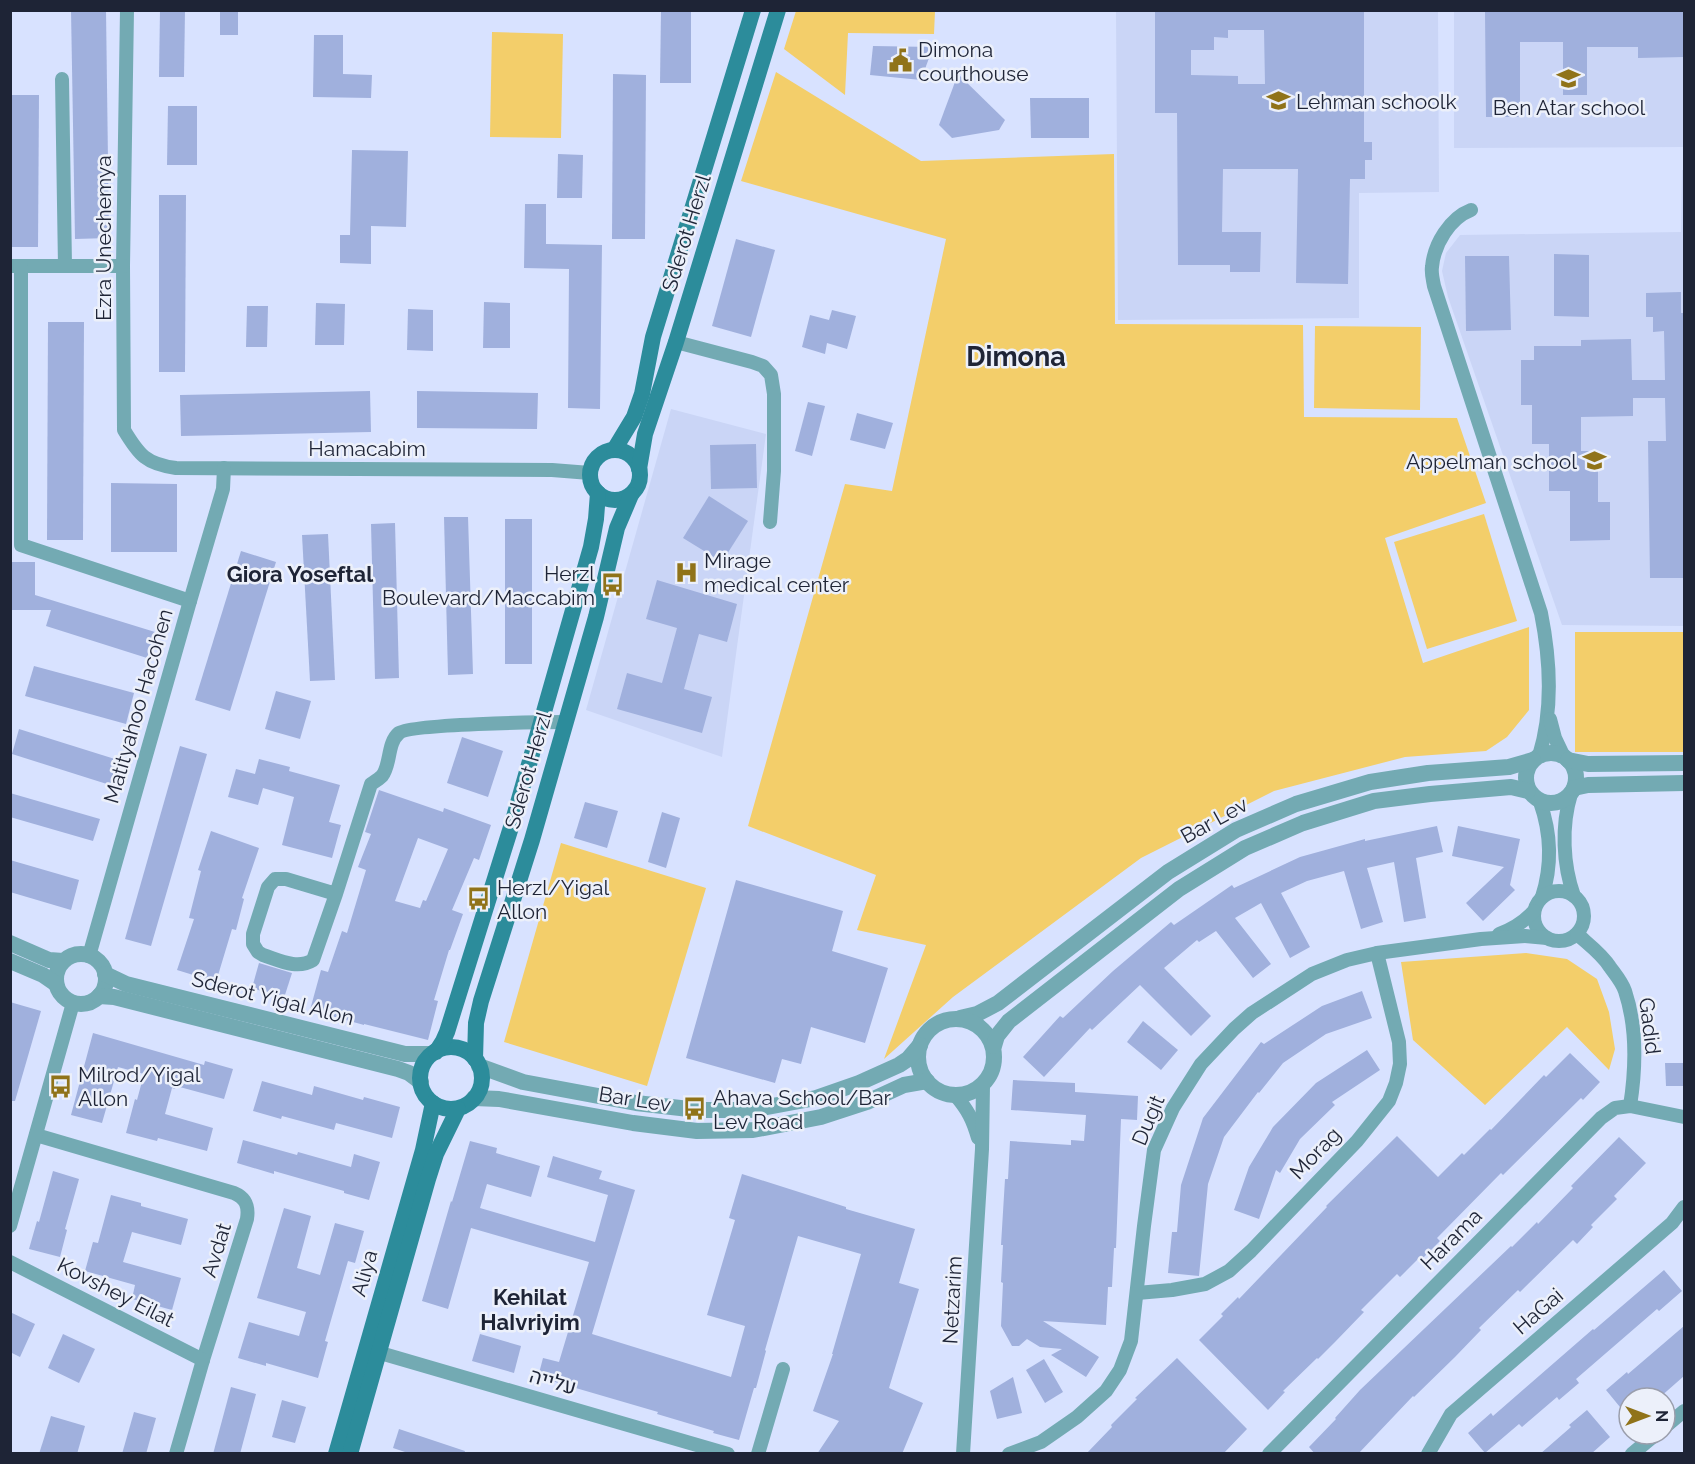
<svg xmlns="http://www.w3.org/2000/svg" width="1695" height="1464" viewBox="0 0 1695 1464" font-family="Raleway,Heebo,sans-serif">
<rect width="100%" height="100%" fill="#d8e2ff"/>
<!-- built -->
<g fill="#cad5f6">
<polygon points="1116,11 1438,11 1439,192 1359,193 1359,318 1118,320"/>
<polygon points="1454,11 1684,11 1684,147 1454,148"/>
<polygon points="1682,170 1684,170 1684,626 1562,625 1448,297 1442,271 1446,253 1460,235 1681,232"/>
<polygon points="671,409 766,434 722,757 586,710"/>
</g>
<!-- green -->
<g fill="#f3ce6a">
<polygon points="796,11 935,11 934,34 848,33 845,95 784,49"/>
<polygon points="492,32 563,34 561,138 490,137"/>
<polygon points="776,72 921,161 1114,154 1115,324 1303,325 1304,417 1457,418 1486,503 1385,538 1423,663 1529,627 1529,710 1507,737 1486,751 1405,757 1274,791 1141,858 953,997 884,1059 926,945 857,930 876,875 748,826 845,484 892,491 946,239 741,181"/>
<polygon points="1315,326 1421,327 1420,410 1314,408"/>
<polygon points="1484,514 1517,621 1427,649 1394,542"/>
<rect x="1575" y="632" width="109" height="120"/>
<polygon points="561,843 706,888 647,1086 504,1042"/>
<polygon points="1526,953 1567,959 1597,979 1609,1012 1615,1049 1609,1070 1567,1027 1485,1105 1413,1040 1401,962"/>
</g>
<!-- building -->
<g fill="#a0b0dd" fill-rule="evenodd">
<polygon points="71,10 106,10 109,238 75,239"/>
<polygon points="160,10 185,10 184,77 159,77"/>
<rect x="220" y="10" width="18" height="25"/>
<polygon points="661,10 691,10 691,83 660,83"/>
<path d="M1155,10H1364V142H1372V160H1365V179H1350L1348,284L1296,283L1298,169H1223L1222,232H1261L1260,272H1230V265H1178L1177,113H1155ZM1228,30H1264L1265,84H1238V76L1191,75V50H1214V37L1228,38Z"/>
<polygon points="1624,10 1684,12 1684,57 1638,58 1638,47 1587,47 1587,95 1563,95 1563,42 1520,42 1520,117 1486,117 1485,12 1624,12"/>
<polygon points="314,35 343,35 343,74 372,75 371,98 313,97"/>
<polygon points="873,46 933,47 921,80 870,75"/>
<polygon points="613,74 646,75 645,239 612,239"/>
<polygon points="958,74 1005,120 999,130 952,138 939,125"/>
<polygon points="10,95 39,95 38,247 10,247"/>
<polygon points="1030,98 1089,98 1089,138 1031,138"/>
<polygon points="168,106 197,106 197,165 167,165"/>
<polygon points="352,150 408,151 406,227 371,226 371,264 340,263 340,235 350,235"/>
<polygon points="558,154 583,155 582,198 557,198"/>
<polygon points="159,195 186,195 185,372 159,372"/>
<polygon points="525,204 546,204 546,244 602,245 600,409 568,408 569,269 524,268"/>
<polygon points="736,239 775,250 751,337 712,326"/>
<polygon points="1554,254 1589,255 1589,317 1554,316"/>
<polygon points="1465,256 1509,256 1511,330 1466,331"/>
<polygon points="1681,292 1681,313 1684,313 1684,578 1650,578 1648,441 1666,441 1665,398 1633,398 1633,416 1581,417 1581,451 1598,451 1598,502 1610,502 1610,540 1570,541 1570,491 1549,491 1549,444 1532,444 1532,405 1521,405 1521,360 1534,360 1534,346 1581,346 1581,340 1631,339 1632,380 1665,380 1664,331 1653,332 1653,317 1646,317 1646,293"/>
<polygon points="484,302 510,303 510,348 483,348"/>
<polygon points="316,303 345,304 344,345 315,345"/>
<polygon points="247,306 268,306 267,347 246,347"/>
<polygon points="408,309 433,310 433,351 407,350"/>
<polygon points="832,310 856,316 847,349 827,343 825,354 802,347 810,315 829,320"/>
<polygon points="48,322 84,322 83,540 47,540"/>
<polygon points="370,391 371,432 181,436 180,395"/>
<polygon points="417,391 538,393 537,429 417,428"/>
<polygon points="808,402 825,406 812,456 795,451"/>
<polygon points="857,413 893,423 885,449 850,440"/>
<polygon points="756,444 757,488 711,489 710,445"/>
<polygon points="111,483 177,484 177,552 111,552"/>
<polygon points="709,496 748,521 722,562 683,538"/>
<polygon points="444,517 468,517 473,674 448,675"/>
<rect x="505" y="519" width="27" height="145"/>
<polygon points="395,523 399,678 375,679 371,524"/>
<polygon points="328,534 335,680 310,681 302,535"/>
<polygon points="241,551 276,562 230,711 195,700"/>
<polygon points="10,562 35,562 35,595 155,632 147,658 46,626 51,610 10,610"/>
<polygon points="657,580 737,604 727,642 699,634 684,689 712,697 702,733 617,709 627,673 662,683 677,628 646,619"/>
<polygon points="34,666 134,693 126,724 25,696"/>
<polygon points="276,691 311,701 300,739 265,729"/>
<polygon points="19,729 118,760 110,785 12,754"/>
<polygon points="462,737 503,751 488,797 447,783"/>
<polygon points="180,746 207,754 151,946 125,939"/>
<polygon points="259,759 290,767 289,771 340,785 329,822 341,825 332,858 282,845 294,797 263,788 258,805 228,797 236,769 255,774"/>
<path d="M379,790L443,812L444,808L491,825L479,860L474,858L452,910L463,914L450,950H449L434,1000L438,1001L428,1040L364,1024V1025L310,1010L321,970L328,972L342,931L347,933L366,870L358,867L371,834L365,832ZM418,838L448,849L426,901L423,900L420,908L395,901Z"/>
<polygon points="10,793 100,819 93,841 10,817"/>
<polygon points="585,802 618,811 607,848 574,838"/>
<polygon points="662,812 680,818 666,868 648,862"/>
<polygon points="1437,826 1443,852 1416,858 1426,918 1404,922 1394,862 1367,868 1383,922 1361,929 1344,871 1307,881 1281,893 1310,947 1290,958 1261,903 1235,918 1271,964 1253,978 1216,931 1199,942 1197,940 1164,968 1211,1016 1191,1036 1140,985 1092,1030 1090,1028 1044,1077 1023,1057 1060,1016 1063,1018 1113,971 1171,922 1174,925 1232,885 1234,888 1300,857 1365,839 1365,841"/>
<polygon points="1458,826 1520,839 1510,885 1515,890 1483,921 1466,903 1504,867 1452,856"/>
<polygon points="211,831 259,848 242,898 244,899 236,930 232,929 216,982 177,970 194,919 189,918 201,871 198,870"/>
<polygon points="10,860 79,880 71,910 10,892"/>
<polygon points="736,880 843,911 832,951 888,968 865,1043 811,1027 801,1064 782,1059 775,1083 686,1058"/>
<polygon points="259,963 292,973 284,998 252,988"/>
<polygon points="1362,991 1372,1018 1326,1034 1283,1063 1259,1093 1258,1092 1224,1137 1208,1184 1199,1276 1168,1273 1172,1232 1177,1232 1181,1185 1203,1118 1261,1042 1264,1044 1322,1006"/>
<polygon points="10,1002 41,1011 15,1101 10,1101"/>
<polygon points="1143,1021 1178,1050 1161,1070 1127,1042"/>
<polygon points="93,1033 204,1065 205,1061 233,1069 224,1099 176,1086 175,1089 172,1088 165,1114 213,1128 207,1151 158,1138 157,1141 126,1133 135,1099 137,1100 144,1074 118,1067 102,1123 71,1115"/>
<polygon points="1367,1050 1380,1070 1332,1102 1335,1105 1300,1139 1280,1173 1276,1170 1259,1219 1234,1210 1249,1167 1273,1127 1316,1083"/>
<polygon points="1570,1053 1600,1082 1583,1100 1581,1098 1503,1175 1501,1173 1437,1238 1440,1241 1423,1258 1421,1256 1400,1277 1397,1274 1361,1310 1364,1312 1335,1342 1318,1359 1317,1358 1283,1391 1285,1392 1268,1410 1199,1340 1223,1316 1221,1314 1238,1297 1239,1299 1327,1207 1326,1206 1397,1136 1438,1177 1462,1153 1464,1155 1490,1129 1491,1130 1544,1075 1546,1077"/>
<polygon points="1665,1063 1684,1063 1684,1086 1666,1086"/>
<polygon points="1013,1080 1075,1083 1075,1092 1138,1096 1137,1120 1121,1119 1116,1248 1114,1248 1112,1287 1108,1287 1106,1325 1043,1321 1099,1357 1086,1377 1051,1355 1062,1349 1040,1347 1027,1339 1019,1346 1012,1346 1001,1326 1003,1283 1001,1282 1003,1245 1001,1245 1005,1179 1008,1179 1010,1141 1071,1145 1071,1140 1084,1141 1086,1115 1011,1110"/>
<polygon points="262,1081 312,1095 314,1086 363,1100 364,1097 400,1107 392,1138 336,1123 334,1130 282,1116 281,1119 253,1111"/>
<polygon points="1619,1137 1646,1163 1614,1196 1617,1199 1591,1225 1593,1227 1577,1244 1573,1240 1520,1292 1518,1290 1479,1328 1481,1330 1455,1357 1414,1397 1413,1396 1358,1454 1315,1454 1309,1447 1336,1419 1335,1418 1360,1390 1511,1246 1512,1247 1537,1222 1538,1224 1573,1188 1571,1186"/>
<polygon points="243,1140 297,1155 298,1152 351,1167 354,1154 380,1162 369,1200 344,1193 344,1191 274,1171 274,1174 237,1163"/>
<polygon points="470,1141 497,1148 496,1153 540,1166 531,1197 487,1184 480,1208 595,1242 608,1195 547,1177 553,1156 602,1171 599,1179 635,1190 592,1334 731,1377 745,1326 707,1315 735,1220 729,1218 742,1174 846,1207 846,1209 915,1229 899,1283 919,1289 889,1388 923,1403 902,1454 817,1454 839,1421 813,1411 833,1354 832,1354 861,1254 798,1236 765,1350 766,1351 756,1388 754,1388 739,1440 713,1433 714,1431 657,1414 658,1412 538,1377 543,1358 559,1362 589,1262 471,1228 448,1309 422,1301 451,1201 452,1202"/>
<polygon points="53,1171 79,1179 65,1229 67,1230 60,1257 29,1249 37,1221 39,1222"/>
<polygon points="111,1195 141,1203 141,1206 188,1219 181,1245 132,1232 123,1262 181,1278 172,1310 132,1299 135,1285 85,1271 93,1242 98,1243"/>
<polygon points="284,1208 311,1216 297,1268 320,1275 335,1223 364,1231 355,1263 348,1261 325,1341 328,1342 318,1378 266,1363 266,1366 238,1358 249,1322 299,1336 306,1312 257,1298"/>
<polygon points="1664,1270 1682,1291 1659,1311 1657,1309 1576,1379 1579,1383 1559,1400 1557,1397 1522,1427 1519,1424 1485,1453 1468,1433 1491,1413 1493,1416 1593,1329 1594,1330"/>
<polygon points="10,1312 35,1324 20,1357 10,1352"/>
<polygon points="1684,1326 1684,1376 1659,1398 1629,1398 1629,1418 1606,1390 1627,1372 1628,1374"/>
<polygon points="63,1334 95,1349 79,1383 48,1368"/>
<polygon points="480,1334 521,1346 514,1373 472,1361"/>
<polygon points="1177,1358 1247,1429 1223,1454 1086,1454 1112,1427 1111,1425 1137,1399 1135,1398"/>
<polygon points="1044,1359 1063,1392 1045,1403 1026,1370"/>
<polygon points="1013,1377 1022,1413 997,1419 990,1391"/>
<polygon points="231,1387 256,1394 240,1454 213,1454"/>
<polygon points="282,1400 306,1407 295,1443 272,1437"/>
<polygon points="1587,1410 1610,1437 1591,1454 1540,1454 1571,1427 1569,1425"/>
<polygon points="134,1412 156,1418 146,1454 122,1454"/>
<polygon points="51,1416 85,1426 77,1454 39,1454"/>
<polygon points="399,1429 465,1451 464,1454 411,1454 393,1448"/>
</g>
<g fill="none" stroke-linecap="round" stroke-linejoin="round">
<!-- minor -->
<g stroke="#73aab3" stroke-width="14">
<path d="M127,10L123,266L124,430C139,455 146,464 176,468L552,470L590,473"/>
<polyline points="62,79 65,266"/>
<path d="M1471,210C1450,218 1434,244 1432,267C1431,273 1433,280 1434,286L1541,613C1550,658 1553,711 1539,756"/>
<polyline points="10,266 123,266"/>
<polyline points="21,266 21,545 190,601"/>
<polyline points="676,342 752,362 763,366 771,375 774,394 774,471 770,522"/>
<polyline points="1550,719 1555,738 1564,757"/>
<path d="M1571,794C1561,826 1563,865 1574,896"/>
<path d="M1540,802C1551,833 1552,866 1542,897"/>
<circle cx="1559" cy="916" r="25"/>
<path d="M336,894L286,879H275L268,887L253,934V944L258,952L263,955C279,960 297,970 313,960L336,894L371,784C374,782 379,779 382,776C391,765 387,743 399,733C410,724 543,722 565,722"/>
<path d="M1499,934C1513,929 1524,922 1534,911"/>
<path d="M1577,934C1588,944 1602,954 1610,967C1615,974 1622,982 1625,991C1637,1027 1636,1068 1630,1106"/>
<polyline points="89,956 190,601 223,489 224,468"/>
<path d="M955,1095C968,1110 973,1120 978,1138"/>
<path d="M36,1135L234,1193C246,1198 249,1206 247,1219L203,1360L176,1454"/>
<polyline points="10,1226 73,1003"/>
<polyline points="10,1262 203,1360"/>
<polyline points="1137,1293 1172,1290 1205,1284 1229,1271 1251,1251 1357,1141 1389,1101 1396,1083 1400,1064 1399,1042 1377,953"/>
<polyline points="370,1350 728,1454"/>
<polyline points="1665,1427 1684,1411"/>
<polyline points="758,1454 783,1369"/>
<polyline points="963,1454 982,1149 983,1085"/>
<polyline points="1009,1454 1041,1442 1077,1417 1106,1391 1120,1370 1131,1341 1144,1226 1154,1150 1173,1108 1201,1064 1234,1029 1252,1013 1312,974 1347,960 1377,953 1481,939 1525,936 1547,938"/>
<polyline points="1269,1454 1601,1118 1615,1108 1630,1106 1684,1117"/>
<polyline points="1428,1454 1451,1414 1672,1223 1684,1207"/>
<polyline points="1632,1454 1656,1434"/>
</g>
<!-- tertiary -->
<g stroke="#73aab3" stroke-width="16">
<circle cx="1551" cy="778" r="25"/>
<polyline points="1568,760 1588,764 1684,763"/>
<polyline points="1574,788 1588,785 1684,783"/>
<polyline points="10,943 49,960 63,961"/>
<circle cx="81" cy="979" r="25"/>
<polyline points="10,961 43,975 56,984"/>
<polyline points="105,974 126,984 405,1054 432,1054"/>
<polyline points="99,996 114,997 398,1069 409,1073 421,1082"/>
<polyline points="960,1018 977,1014 998,1003 1168,872 1236,830 1296,804 1370,782 1428,773 1509,767 1533,760"/>
<circle cx="956" cy="1057" r="38"/>
<polyline points="994,1046 997,1036 1009,1021 1179,889 1245,848 1303,823 1374,801 1430,794 1511,787 1528,791"/>
<polyline points="479,1066 523,1082 636,1103 698,1110 751,1110 816,1098 859,1083 899,1065 908,1059 920,1045"/>
<polyline points="474,1098 499,1099 633,1123 697,1131 753,1130 821,1117 867,1102 904,1085 927,1081"/>
</g>
<!-- secondary -->
<g stroke="#2c8c9b" stroke-width="16">
<circle cx="615" cy="475" r="25"/>
<polyline points="614,450 634,417 642,394 653,337 753,10"/>
<polyline points="639,469 645,434 676,342 778,10"/>
<circle cx="451" cy="1078" r="31"/>
<polyline points="436,1052 443,1041 447,1032 512,824 591,547 596,519 598,493"/>
<polyline points="475,1059 476,1023 481,1001 532,840 596,617 617,528 631,495"/>
<polyline points="336,1454 423,1150 433,1103"/>
<polyline points="350,1454 428,1179 436,1154 458,1109"/>
</g>
</g>
<!-- icons -->
<defs>
<symbol id="civic-bare" viewBox="-9 -9 18 18"><path d="M-.6-6.5H3V-4.5H.6V-3L4-1V1h2V6H-6V1h2V-1L-.6-3ZM-1.2 2.5V6h2.4V2.5Z" fill="#907319" stroke="#ecf0fa" stroke-width="2.5" paint-order="stroke"/></symbol>
<symbol id="school-bare" viewBox="-9 -9 18 18"><path d="M0-5L7-2L0 1L-7-2ZM-4 1L0 2.5L4 1V4Q0 6-4 4Z" fill="#907319" stroke="#ecf0fa" stroke-width="2.5" paint-order="stroke"/></symbol>
<symbol id="hospital-bare" viewBox="-9 -9 18 18"><path d="M-5-5h3v3.5h4V-5h3V5h-3V1.5h-4V5h-3Z" fill="#907319" stroke="#ecf0fa" stroke-width="2.5" paint-order="stroke"/></symbol>
<symbol id="bus-bare" viewBox="-9 -9 18 18"><path d="M-5-6H5V4H4V6H2V4H-2V6H-4V4H-5ZM-3.5-4V0h7V-4ZM-3.5 1.2v1.5H-2V1.2ZM2 1.2v1.5H3.5V1.2Z" fill="#907319" stroke="#ecf0fa" stroke-width="2.5" paint-order="stroke"/></symbol>
</defs>
<g fill-rule="evenodd">
<use href="#civic-bare" x="884" y="44" width="33" height="33"/>
<use href="#school-bare" x="1552" y="62" width="33" height="33"/>
<use href="#school-bare" x="1262" y="84" width="33" height="33"/>
<use href="#school-bare" x="1578" y="444" width="33" height="33"/>
<use href="#hospital-bare" x="670" y="556" width="33" height="33"/>
<use href="#bus-bare" x="596" y="568" width="33" height="33"/>
<use href="#bus-bare" x="462" y="882" width="33" height="33"/>
<use href="#bus-bare" x="44" y="1070" width="33" height="33"/>
<use href="#bus-bare" x="678" y="1092" width="33" height="33"/>
</g>
<g text-anchor="middle" dominant-baseline="central" stroke-width="5" stroke-linejoin="round" paint-order="stroke">
<!-- poi labels -->
<g font-size="21" fill="#1e2436" stroke="#ecf0fa" text-anchor="start">
<text x="918" y="49">Dimona<tspan x="918" dy="24">courthouse</tspan></text>
<text x="1296" y="101">Lehman schoolk</text>
<text x="1569" y="107" text-anchor="middle">Ben Atar school</text>
<text x="1577" y="461" text-anchor="end">Appelman school</text>
<text x="704" y="560">Mirage<tspan x="704" dy="24">medical center</tspan></text>
<text x="595" y="573" text-anchor="end">Herzl<tspan x="595" dy="24">Boulevard/Maccabim</tspan></text>
<text x="497" y="887">Herzl/Yigal<tspan x="497" dy="24">Allon</tspan></text>
<text x="78" y="1074">Milrod/Yigal<tspan x="78" dy="24">Allon</tspan></text>
<text x="713" y="1097">Ahava School/Bar<tspan x="713" dy="24">Lev Road</tspan></text>
</g>
<!-- street labels -->
<g font-size="21" fill="#1e2436" stroke="#ecf0fa">
<text transform="translate(686 233) rotate(-73)">Sderot Herzl</text>
<text transform="translate(103 238) rotate(-90)">Ezra Unechemya</text>
<text x="367" y="448">Hamacabim</text>
<text transform="translate(138 706) rotate(-74)">Matityahoo Hacohen</text>
<text transform="translate(528 770) rotate(-74)">Sderot Herzl</text>
<text transform="translate(1214 820) rotate(-29)">Bar Lev</text>
<text transform="translate(273 998) rotate(14)">Sderot Yigal Alon</text>
<text transform="translate(1650 1026) rotate(83)">Gadid</text>
<text transform="translate(635 1099) rotate(9)">Bar Lev</text>
<text transform="translate(1148 1120) rotate(-67)">Dugit</text>
<text transform="translate(1315 1153) rotate(-46)">Morag</text>
<text transform="translate(1451 1239) rotate(-45)">Harama</text>
<text transform="translate(216 1250) rotate(-73)">Avdat</text>
<text transform="translate(364 1273) rotate(-74)">Aliya</text>
<text transform="translate(116 1292) rotate(27)">Kovshey Eilat</text>
<text transform="translate(952 1300) rotate(-87)">Netzarim</text>
<text transform="translate(1538 1311) rotate(-41)">HaGai</text>
<text transform="translate(553 1381) rotate(16)">עלייה</text>
</g>
<!-- neighbourhood labels -->
<g font-size="22" font-weight="bold" fill="#1e2436" stroke="#ecf0fa">
<text x="300" y="574">Giora Yoseftal</text>
<text x="530" y="1297">Kehilat<tspan x="530" dy="25">HaIvriyim</tspan></text>
</g>
<!-- district labels -->
<g font-size="27" font-weight="bold" fill="#1e2436" stroke="#ecf0fa">
<text x="1016" y="356">Dimona</text>
</g>
</g>
<!-- border -->
<rect width="1695" height="1464" fill="none" stroke="#1e2436" stroke-width="24"/>
<!-- north arrow -->
<g transform="translate(1647 1416) rotate(90)"><circle r="28" fill="#ecf0fa" stroke="#9a9eac" stroke-width="1.5"/>
<path d="M0-4.5L10 22L0 15L-10 22Z" fill="#907319"/>
<text y="-9" font-size="16" font-weight="bold" text-anchor="middle" fill="#1e2436">N</text>
</g>
</svg>
